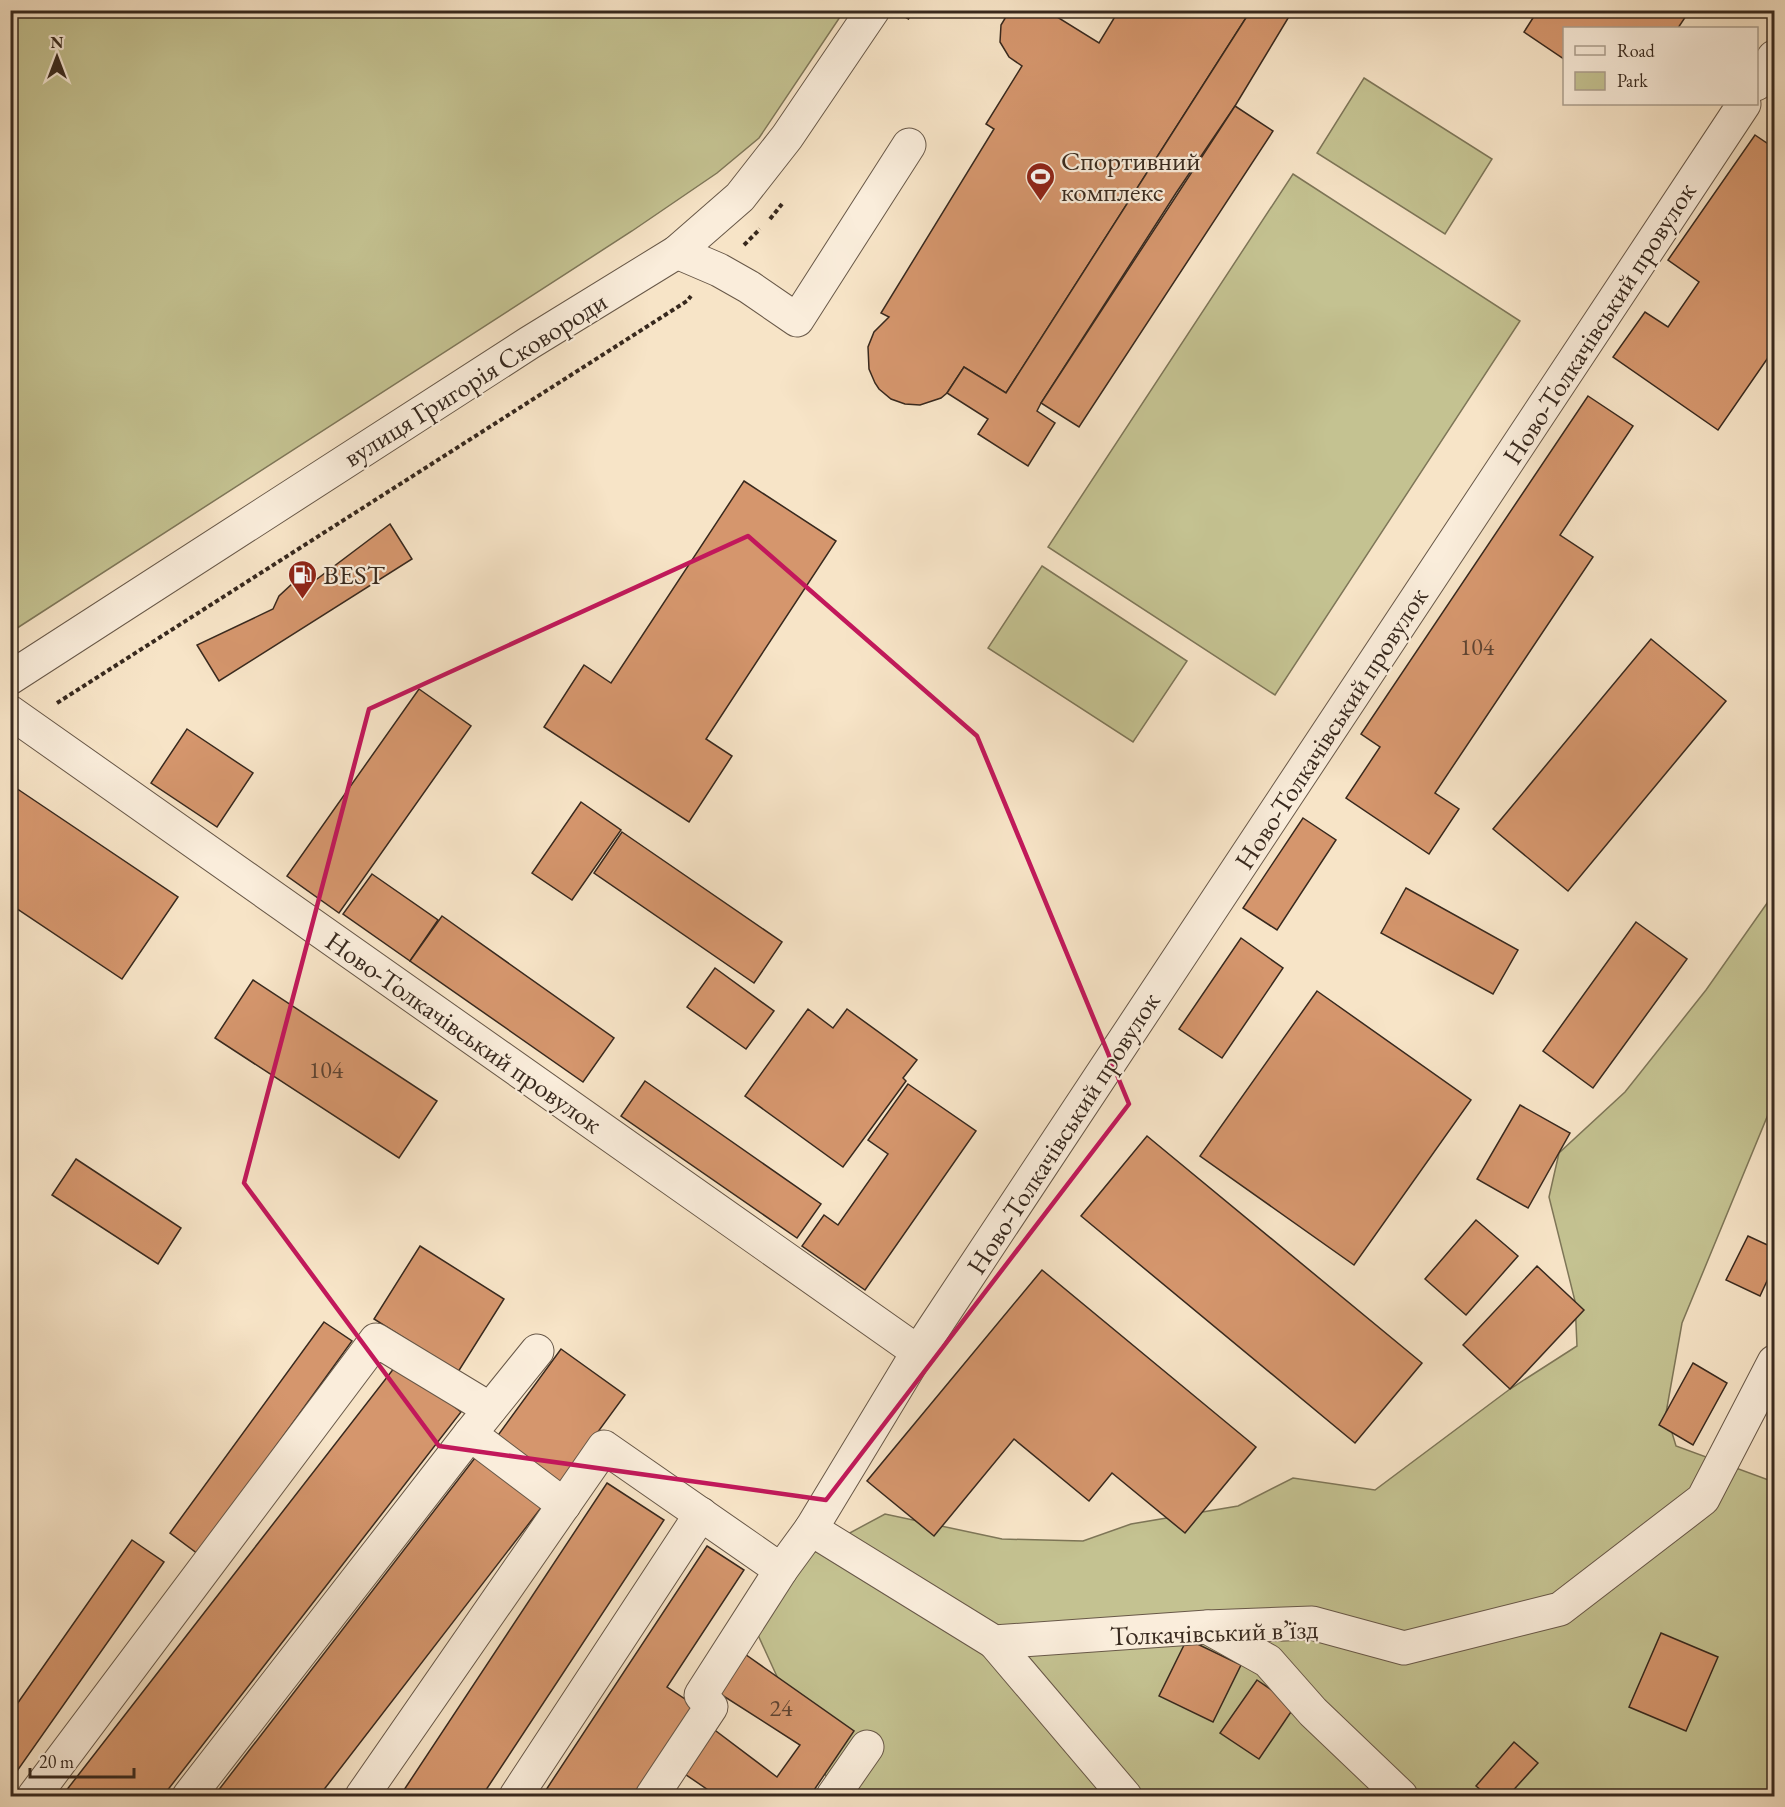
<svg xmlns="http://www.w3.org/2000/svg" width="1785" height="1807" viewBox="0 0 1785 1807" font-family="'EB Garamond',serif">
<rect width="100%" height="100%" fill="#f7e4c7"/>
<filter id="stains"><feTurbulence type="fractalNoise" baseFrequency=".00333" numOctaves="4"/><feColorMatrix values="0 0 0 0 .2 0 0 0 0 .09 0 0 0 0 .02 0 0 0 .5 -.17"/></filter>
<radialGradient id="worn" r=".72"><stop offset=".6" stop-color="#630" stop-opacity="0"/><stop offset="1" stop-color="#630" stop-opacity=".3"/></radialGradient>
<!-- green -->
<g fill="#c4c291" stroke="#7e7658" stroke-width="1.5">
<polygon points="11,10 844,10 844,11 759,138 717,173 632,231 11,632"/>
<polygon points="1364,78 1492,159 1445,234 1317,153"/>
<polygon points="1293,174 1520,321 1275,695 1048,547"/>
<polygon points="1042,566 1187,661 1133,742 988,648"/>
<polygon points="1774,763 1774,1100 1682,1323 1666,1413 1676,1446 1774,1482 1774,1796 836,1796 785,1694 758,1635 781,1570 885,1514 1002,1539 1083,1541 1131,1524 1238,1506 1293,1478 1375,1490 1510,1389 1577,1346 1575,1301 1549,1197 1559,1153 1625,1092 1706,990 1770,899"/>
</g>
<!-- building -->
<g fill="#d5966d" stroke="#38291e" stroke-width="1.5">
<polygon points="1013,10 1046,10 1099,43 1119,10 1251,10 1006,393 964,367 947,393 941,398 920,405 905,404 891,399 879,389 875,383 869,369 868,347 874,332 889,317 881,313 994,129 986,124 1022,66 1009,57 1000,42 1001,25 1007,15"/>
<polygon points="1251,10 1293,10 1235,106 1176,193 1041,403 1037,411 1055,423 1028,466 978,434 988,419 947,393 964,367 1006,393"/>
<polygon points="1538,10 1690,10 1678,28 1564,28 1564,59 1524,32"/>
<polygon points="1235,106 1273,131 1079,427 1041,403"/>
<polygon points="1755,135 1774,148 1774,349 1718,430 1613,357 1645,312 1668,327 1699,282 1668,260"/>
<polygon points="1588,396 1633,426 1560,535 1593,557 1435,793 1459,809 1429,854 1346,798 1380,747 1361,734"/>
<polygon points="744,481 836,541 706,739 732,756 689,822 544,727 584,665 611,683"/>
<polygon points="390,524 412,559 219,681 197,645 273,609 279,596 292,584 302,580 317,579"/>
<polygon points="1651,639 1726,701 1568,891 1493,829"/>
<polygon points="419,689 471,726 339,913 287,876"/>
<polygon points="187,729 253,773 217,827 151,783"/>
<polygon points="10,784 178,897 122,979 10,904"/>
<polygon points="581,802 621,830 572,900 532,873"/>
<polygon points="1303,818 1336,840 1277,930 1243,908"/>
<polygon points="622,832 782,942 754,983 594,873"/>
<polygon points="372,874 438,920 410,961 343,914"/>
<polygon points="1406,888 1518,950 1493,994 1381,933"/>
<polygon points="442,916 614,1038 583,1082 410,961"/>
<polygon points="1636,922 1687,959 1593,1088 1543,1051"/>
<polygon points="1241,938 1283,968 1222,1058 1179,1029"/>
<polygon points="715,968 774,1011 746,1049 687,1007"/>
<polygon points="253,980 437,1101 399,1158 215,1038"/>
<polygon points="1317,991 1471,1100 1354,1265 1200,1156"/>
<polygon points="808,1009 833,1028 847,1009 917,1060 903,1078 906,1081 843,1167 745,1096"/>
<polygon points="645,1081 821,1204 797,1238 621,1116"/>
<polygon points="908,1084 976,1131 865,1290 802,1246 824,1215 838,1225 888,1154 868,1140"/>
<polygon points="1520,1105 1570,1133 1528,1208 1477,1179"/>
<polygon points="1147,1136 1422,1363 1355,1443 1081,1216"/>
<polygon points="76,1159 181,1228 158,1264 52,1195"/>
<polygon points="1476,1220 1518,1256 1466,1315 1425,1279"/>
<polygon points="1748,1236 1774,1248 1774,1266 1760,1296 1726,1280"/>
<polygon points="420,1246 504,1299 458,1372 374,1319"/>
<polygon points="1537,1266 1584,1310 1510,1389 1463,1345"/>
<polygon points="1042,1270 1256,1447 1185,1533 1112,1473 1089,1501 1014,1439 934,1536 867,1481"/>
<polygon points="324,1322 352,1341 198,1554 170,1533"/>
<polygon points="561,1349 625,1395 559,1485 496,1438"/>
<polygon points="398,1363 461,1412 163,1796 62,1796"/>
<polygon points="1693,1363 1727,1383 1693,1445 1659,1425"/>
<polygon points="478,1454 544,1504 319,1796 214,1796"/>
<polygon points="607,1483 664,1520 482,1796 400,1796"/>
<polygon points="132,1540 164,1562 10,1781 10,1714"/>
<polygon points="707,1546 744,1570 667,1687 697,1707 638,1796 542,1796"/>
<polygon points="1661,1633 1718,1657 1686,1731 1629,1707"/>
<polygon points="1187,1639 1241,1665 1213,1722 1159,1696"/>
<polygon points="742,1652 854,1731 810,1796 717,1796 676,1768 708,1725 777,1777 800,1745 714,1690"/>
<polygon points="1257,1680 1295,1706 1259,1759 1220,1733"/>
<polygon points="1514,1742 1538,1763 1508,1796 1488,1796 1476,1786"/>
</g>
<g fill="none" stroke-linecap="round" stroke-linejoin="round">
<defs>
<g id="minor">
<polyline points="1756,84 1774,57"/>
<polyline points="677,252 719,270 749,287 797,320 909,145"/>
<polyline points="10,678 529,343 677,252 740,197 787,137 873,10"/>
<polyline points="10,712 918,1352"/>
<polyline points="537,1351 470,1434 564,1505"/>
<polyline points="811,1529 994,1642 1207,1627 1312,1623 1404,1648 1560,1609 1703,1499 1774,1362"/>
<polyline points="1207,1627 1268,1661 1313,1712 1401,1796"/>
<polyline points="994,1642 1125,1796"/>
<polyline points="34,1796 376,1340 490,1409"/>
<polyline points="189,1796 470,1434"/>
<polyline points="362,1796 604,1447 781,1570 811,1529 918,1352 1744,104"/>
<polyline points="516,1796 701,1514"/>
<polyline points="652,1796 711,1707 701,1695 781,1570"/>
<polyline points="833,1796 867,1747"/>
</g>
</defs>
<!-- minor casing -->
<use href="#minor" stroke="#685848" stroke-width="35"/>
<!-- path -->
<g stroke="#38291e" stroke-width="4" stroke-dasharray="4.5 3" stroke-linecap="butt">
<polyline points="907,19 912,10"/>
<polyline points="770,219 782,204"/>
<polyline points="744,245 760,229"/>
<polyline points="57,703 687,301 691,296"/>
</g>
<!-- minor -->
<use href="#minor" stroke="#faeddb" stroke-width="33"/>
</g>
<!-- marked area -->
<path fill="none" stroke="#c2185b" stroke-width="4.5" stroke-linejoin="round" d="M748,536L977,736L1129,1104L826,1500L439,1446L244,1183L369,709Z"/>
<!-- icons -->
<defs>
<symbol id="stadium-pin" viewBox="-11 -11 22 30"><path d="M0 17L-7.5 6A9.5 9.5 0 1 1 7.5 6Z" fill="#8f2418" stroke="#faeddb"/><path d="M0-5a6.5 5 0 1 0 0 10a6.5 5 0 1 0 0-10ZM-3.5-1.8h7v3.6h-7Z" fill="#fff"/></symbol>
<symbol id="fuel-pin" viewBox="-11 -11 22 30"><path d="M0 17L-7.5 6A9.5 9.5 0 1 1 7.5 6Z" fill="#8f2418" stroke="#faeddb"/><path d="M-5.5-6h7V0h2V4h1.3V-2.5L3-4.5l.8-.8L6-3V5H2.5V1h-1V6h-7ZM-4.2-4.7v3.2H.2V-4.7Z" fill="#fff"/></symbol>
</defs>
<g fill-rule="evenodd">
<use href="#stadium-pin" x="1024" y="160" width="33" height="45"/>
<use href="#fuel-pin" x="286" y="558" width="33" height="45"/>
</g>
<g text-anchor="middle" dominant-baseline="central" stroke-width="4.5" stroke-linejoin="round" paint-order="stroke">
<!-- number labels -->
<g font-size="24" fill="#5f4432">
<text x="1477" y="646">104</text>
<text x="326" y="1069">104</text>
<text x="781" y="1707">24</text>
</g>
<!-- poi labels -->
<g font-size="27" fill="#38291e" stroke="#faeddb" text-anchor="start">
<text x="1061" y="160">Спортивний<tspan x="1061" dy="31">комплекс</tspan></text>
<text x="323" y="574">BEST</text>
</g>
<!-- street labels -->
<g font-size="27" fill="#38291e" stroke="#faeddb">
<text transform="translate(1599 323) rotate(-57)">Ново-Толкачівський провулок</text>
<text transform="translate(475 379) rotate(-32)">вулиця Григорія Сковороди</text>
<text transform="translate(1331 728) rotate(-57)">Ново-Толкачівський провулок</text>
<text transform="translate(464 1032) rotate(35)">Ново-Толкачівський провулок</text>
<text transform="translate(1063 1133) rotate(-57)">Ново-Толкачівський провулок</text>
<text transform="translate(1214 1632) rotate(-2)">Толкачівський в’їзд</text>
</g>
</g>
<!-- margin -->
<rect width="1785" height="1807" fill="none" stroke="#f7e4c7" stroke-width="36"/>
<rect x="12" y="12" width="1761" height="1783" fill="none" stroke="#38291e" stroke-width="3"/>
<rect x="18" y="18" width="1749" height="1771" fill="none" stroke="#38291e" stroke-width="1.5"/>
<!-- legend -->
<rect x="1563" y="27" width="195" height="78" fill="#faeddb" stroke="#ac9f8f" stroke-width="1.5"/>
<rect x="1575" y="46" width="30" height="9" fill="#faeddb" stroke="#ac9f8f" stroke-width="1.5"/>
<text x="1617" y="57" font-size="18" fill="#38291e">Road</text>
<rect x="1575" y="72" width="30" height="18" fill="#c4c291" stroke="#ac9f8f" stroke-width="1.5"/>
<text x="1617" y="87" font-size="18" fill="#38291e">Park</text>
<!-- north arrow -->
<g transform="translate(57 57)" stroke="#faeddb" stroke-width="4.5" paint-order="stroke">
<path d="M0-4.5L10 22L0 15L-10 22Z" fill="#38291e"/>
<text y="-9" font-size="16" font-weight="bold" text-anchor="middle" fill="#38291e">N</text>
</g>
<!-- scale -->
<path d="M30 1768v9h104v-9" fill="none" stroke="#38291e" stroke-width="3"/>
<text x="39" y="1768" font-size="18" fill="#38291e" stroke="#faeddb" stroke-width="4.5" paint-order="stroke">20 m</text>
<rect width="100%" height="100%" filter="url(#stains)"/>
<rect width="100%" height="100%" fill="url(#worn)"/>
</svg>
